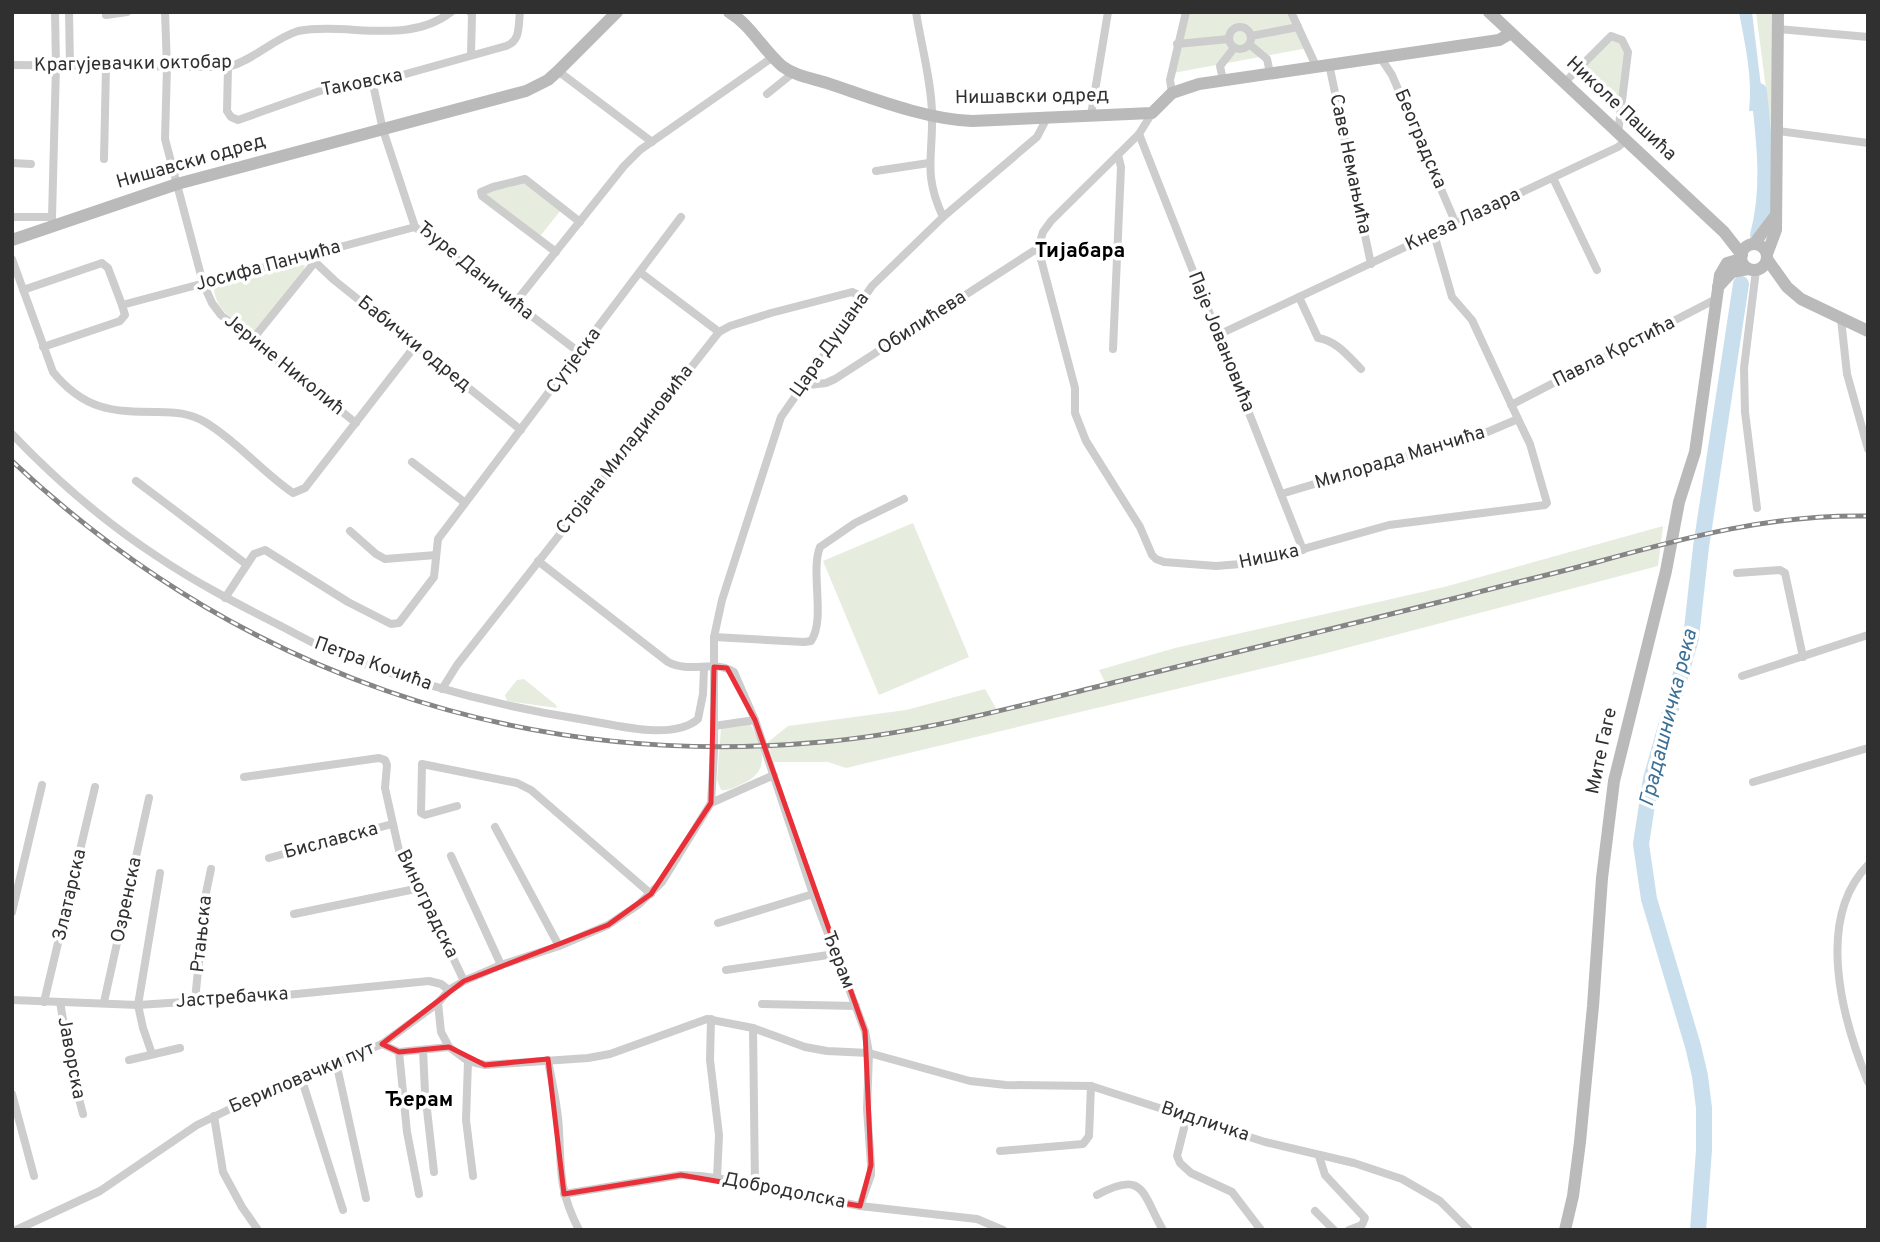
<svg xmlns="http://www.w3.org/2000/svg" width="1880" height="1242" viewBox="0 0 1880 1242" font-family="Overpass,sans-serif">
<rect width="100%" height="100%" fill="#fff"/>
<!-- green -->
<g fill="#e6edde">
<polygon points="1187,12 1291,12 1308,48 1173,73"/>
<polygon points="1756,12 1776,12 1773,143"/>
<polygon points="1611,37 1625,47 1619,115 1575,73"/>
<polygon points="522,181 561,210 537,240 477,191"/>
<path d="M300,265H305L304,270L254,335C237,322 215,311 214,288Z"/>
<polygon points="913,523 969,657 879,695 823,561"/>
<polygon points="1663,526 1658,566 1327,653 846,768 828,762 773,762 768,742 788,726 906,710 985,689 997,710 1105,682 1099,670 1175,648 1444,587"/>
<polygon points="524,679 556,705 557,708 507,701 505,695 517,680"/>
<path d="M750,723C762,747 773,770 742,784C735,787 729,791 721,790L717,780L721,728Z"/>
</g>
<!-- water -->
<path fill="#cadfee" d="M1739,12H1752L1764,111H1749C1753,79 1745,44 1739,12Z"/>
<g fill="none" stroke-linecap="round" stroke-linejoin="round">
<!-- river -->
<g stroke="#cadfee" stroke-width="16">
<path d="M1758,235C1771,187 1764,140 1759,91"/>
<polyline points="1698,1230 1704,1150 1704,1108 1700,1076 1693,1046 1649,899 1641,844 1651,779 1691,638 1701,547 1741,284"/>
</g>
<!-- street -->
<g stroke="#cdcdcd" stroke-width="8">
<polyline points="69,12 70,66"/>
<polyline points="107,12 106,15 127,12"/>
<polyline points="165,12 167,67 165,139 203,283 212,303 221,315 356,423"/>
<polyline points="470,12 472,14 471,55"/>
<path d="M916,12C921,44 932,84 932,115C933,158 923,174 943,217"/>
<polyline points="1291,12 1316,66"/>
<circle cx="1240" cy="38" r="11"/>
<polyline points="1777,29 1868,37"/>
<polyline points="1251,36 1298,27"/>
<polyline points="1177,44 1229,39"/>
<polyline points="1249,44 1267,59 1270,73"/>
<polyline points="1380,57 1392,75 1456,224"/>
<polyline points="1329,64 1371,264"/>
<path d="M12,65L228,67C254,60 273,39 298,31C349,22 407,46 451,12"/>
<path d="M228,67L227,111L231,117L238,120L337,85L395,77L506,46C521,41 518,26 520,12"/>
<polyline points="558,71 652,142"/>
<polyline points="372,80 383,130 415,227 580,353"/>
<polyline points="1223,80 1220,66 1234,48"/>
<polyline points="1564,83 1611,36 1622,40 1628,52 1618,133"/>
<polyline points="1172,93 1170,80 1186,12"/>
<polyline points="767,94 793,73"/>
<polyline points="1091,115 1108,12"/>
<polyline points="1778,131 1868,143"/>
<polyline points="1139,134 1303,550"/>
<polyline points="104,159 106,67"/>
<polyline points="12,163 31,164"/>
<polyline points="876,171 929,163"/>
<polyline points="1553,178 1597,270"/>
<polyline points="12,217 52,217 52,220"/>
<polyline points="52,217 56,66 55,12"/>
<polyline points="1038,248 1075,388 1075,413 1086,441 1140,527 1152,555 1156,559 1164,562 1216,566 1253,563 1389,525 1545,505 1547,503 1530,444 1518,419 1472,320 1452,297 1434,234"/>
<polyline points="556,252 482,196 481,192 493,187 525,179 580,222"/>
<polyline points="311,255 315,262 334,280 521,430"/>
<path d="M12,259L53,372C84,410 112,412 158,412C175,412 189,413 205,422C237,441 262,472 293,493L305,488L415,346"/>
<polyline points="1756,270 1744,368 1745,412 1757,508"/>
<polyline points="641,273 719,332"/>
<polyline points="23,290 102,263 108,268 122,305"/>
<path d="M1299,297L1318,338C1337,341 1348,356 1361,369"/>
<polyline points="514,304 624,166 640,150 773,57"/>
<polyline points="1841,319 1847,374 1868,449"/>
<polyline points="1218,335 1618,147 1625,141"/>
<polyline points="252,340 315,262"/>
<polyline points="43,347 120,321 125,315 122,305 415,227"/>
<polyline points="1113,349 1121,167 1118,155"/>
<polyline points="801,386 826,383 835,379 1038,248 1043,232 1051,221 1139,134 1152,113"/>
<polyline points="1511,405 1716,299"/>
<path d="M12,434C55,479 106,523 158,557C195,582 234,602 273,622C297,634 320,648 345,657C423,686 503,707 585,720C616,725 673,741 698,719L703,694L704,667"/>
<polyline points="412,462 464,502"/>
<polyline points="136,481 246,564"/>
<polyline points="1281,494 1485,433 1518,419"/>
<polyline points="350,531 376,554 385,559 436,555"/>
<path d="M538,561L668,662C690,674 714,659 734,672L755,720L714,726"/>
<polyline points="1737,573 1780,570 1785,573 1803,657"/>
<polyline points="225,598 254,554 265,550 348,602 391,624 399,623 434,577 438,539 681,217"/>
<path d="M714,637L804,642L811,641C826,619 810,572 820,547L855,523L904,499"/>
<polyline points="1742,676 1868,635"/>
<polyline points="442,689 457,665 719,332 730,326 771,313 852,292 863,297"/>
<polyline points="755,720 813,894 865,1031 869,1053 867,1109 871,1165 871,1175 860,1206"/>
<polyline points="244,777 379,758 385,760 387,765 385,788 400,855 420,888 464,981"/>
<polyline points="1753,782 1868,748"/>
<polyline points="711,803 714,752 714,637 722,600 781,417 872,286 943,217 1037,137 1048,116"/>
<polyline points="457,806 425,815 421,813 422,764 517,783 531,790 651,894"/>
<polyline points="495,827 559,946"/>
<polyline points="451,856 501,965"/>
<polyline points="269,858 392,824"/>
<path d="M1868,865C1814,920 1843,1021 1868,1082"/>
<polyline points="12,912 42,785"/>
<polyline points="294,914 420,888"/>
<polyline points="718,923 813,894"/>
<polyline points="726,970 835,954"/>
<polyline points="12,1000 138,1005 276,996 429,981 441,984 449,990"/>
<polyline points="195,1000 206,893 211,869"/>
<polyline points="44,1002 95,787"/>
<polyline points="60,1002 72,1072 83,1114"/>
<polyline points="104,1002 149,798"/>
<polyline points="438,1003 441,1032 449,1047 468,1061 485,1065 588,1058 610,1054 707,1019 753,1028 805,1047 827,1051 869,1053 970,1081 1006,1085 1091,1086 1265,1142 1354,1163 1402,1179 1440,1201 1469,1230"/>
<polyline points="762,1004 856,1006"/>
<polyline points="711,1019 710,1060 719,1135 717,1178"/>
<polyline points="753,1028 755,1185"/>
<polyline points="382,1044 399,1052 449,1047"/>
<polyline points="423,1050 425,1092 434,1172"/>
<polyline points="399,1052 407,1132 419,1194"/>
<polyline points="152,1054 143,1028 138,1005 160,873"/>
<polyline points="129,1060 180,1048"/>
<path d="M548,1060C552,1083 558,1106 559,1130C561,1170 559,1192 579,1230"/>
<polyline points="468,1061 466,1120 473,1176"/>
<polyline points="336,1062 366,1198"/>
<polyline points="301,1077 343,1210"/>
<polyline points="12,1094 34,1176"/>
<polyline points="214,1116 223,1172 242,1207 258,1230"/>
<polyline points="1187,1116 1177,1156 1180,1163 1191,1173 1232,1192 1261,1230"/>
<polyline points="1000,1151 1083,1144 1089,1136 1091,1086"/>
<polyline points="1319,1156 1325,1175 1365,1218 1362,1225 1349,1230"/>
<polyline points="564,1194 681,1175 701,1176 742,1182 860,1206 977,1219 1003,1230"/>
<path d="M1097,1195C1145,1169 1142,1194 1163,1230"/>
<polyline points="1315,1211 1334,1230"/>
<polyline points="16,1230 100,1191 197,1125 267,1091 382,1044 438,1003 449,990 464,981 501,965 559,946 608,925 638,905 662,882 711,803 774,775"/>
</g>
<!-- secondary -->
<g stroke="#bababa" stroke-width="12">
<path d="M729,12C751,25 763,50 782,66C795,76 811,78 827,83C872,98 924,119 972,121L1152,113L1172,93L1199,84L1499,40L1511,33"/>
<polyline points="1489,12 1724,232 1742,255"/>
<polyline points="12,240 177,184 526,91 548,80 558,71 617,12"/>
<circle cx="1754" cy="257" r="13"/>
<polyline points="1754,244 1776,215"/>
<polyline points="1767,254 1776,230 1778,12"/>
<polyline points="1767,259 1787,287 1801,299 1868,331"/>
<polyline points="1718,287 1732,272 1748,269"/>
<polyline points="1565,1230 1573,1196 1580,1142 1593,1006 1602,878 1614,781 1666,571 1679,502 1695,452 1720,275 1727,263 1741,259"/>
</g>
<defs>
<path id="rail" d="M12,461C235,671 517,770 822,742C923,733 1022,705 1120,681C1235,652 1350,625 1464,596C1508,584 1553,574 1597,562C1687,537 1774,514 1868,516"/>
</defs>
<!-- rail casing -->
<use href="#rail" stroke="#858585" stroke-width="5"/>
<!-- rail -->
<use href="#rail" stroke="#fff" stroke-width="2.5" stroke-dasharray="8" stroke-linecap="butt"/>
</g>
<!-- marked area -->
<path fill="none" stroke="#ea2f38" stroke-width="5" stroke-linejoin="round" d="M714,667L727,668L755,720L865,1031L871,1165L860,1206L681,1175L564,1194L548,1059L485,1065L449,1047L399,1052L382,1044L464,981L608,925L651,894L711,803Z"/>
<g text-anchor="middle" dominant-baseline="central" stroke-width="7" stroke-linejoin="round" paint-order="stroke">
<!-- street labels -->
<g font-size="19" fill="#303030" stroke="#fff">
<text transform="translate(133 64) rotate(-1)">Крагујевачки октобар</text>
<text transform="translate(362 83) rotate(-11)">Таковска</text>
<text transform="translate(1032 97) rotate(-1)">Нишавски одред</text>
<text transform="translate(1621 109) rotate(43)">Николе Пашића</text>
<text transform="translate(1420 139) rotate(67)">Београдска</text>
<text transform="translate(191 162) rotate(-16)">Нишавски одред</text>
<text transform="translate(1350 164) rotate(78)">Саве Немањића</text>
<text transform="translate(1463 220) rotate(-25)">Кнеза Лазара</text>
<text transform="translate(268 266) rotate(-15)">Јосифа Панчића</text>
<text transform="translate(475 271) rotate(39)">Ђуре Даничића</text>
<text transform="translate(922 323) rotate(-33)">Обилићева</text>
<text transform="translate(1221 342) rotate(68)">Паје Јовановића</text>
<text transform="translate(414 344) rotate(39)">Бабички одред</text>
<text transform="translate(830 345) rotate(-55)">Цара Душана</text>
<text transform="translate(1614 352) rotate(-27)">Павла Крстића</text>
<text transform="translate(574 361) rotate(-53)">Сутјеска</text>
<text transform="translate(284 365) rotate(39)">Јерине Николић</text>
<text transform="translate(625 450) rotate(-52)">Стојана Миладиновића</text>
<text transform="translate(1400 458) rotate(-17)">Милорада Манчића</text>
<text transform="translate(1269 557) rotate(-12)">Нишка</text>
<text transform="translate(373 664) rotate(20)">Петра Кочића</text>
<text transform="translate(1602 751) rotate(-78)">Мите Гаге</text>
<text transform="translate(331 841) rotate(-15)">Биславска</text>
<text transform="translate(70 895) rotate(-77)">Златарска</text>
<text transform="translate(127 900) rotate(-78)">Озренска</text>
<text transform="translate(427 904) rotate(64)">Виноградска</text>
<text transform="translate(202 934) rotate(-84)">Ртањска</text>
<text transform="translate(838 960) rotate(69)">Ђерам</text>
<text transform="translate(232 998) rotate(-4)">Јастребачка</text>
<text transform="translate(71 1058) rotate(79)">Јаворска</text>
<text transform="translate(302 1078) rotate(-23)">Бериловачки пут</text>
<text transform="translate(1205 1122) rotate(18)">Видличка</text>
<text transform="translate(784 1191) rotate(11)">Добродолска</text>
</g>
<!-- neighbourhood labels -->
<g font-size="21" font-weight="bold" fill="#000" stroke="#fff">
<text x="1080" y="251">Тијабара</text>
<text x="419" y="1100">Ђерам</text>
</g>
<!-- water labels -->
<g font-size="21" font-style="italic" fill="#3b7096" stroke="#fff">
<text transform="translate(1669 718) rotate(-76)">Градашничка река</text>
</g>
</g>
<!-- border -->
<rect width="1880" height="1242" fill="none" stroke="#303030" stroke-width="28"/>
</svg>
